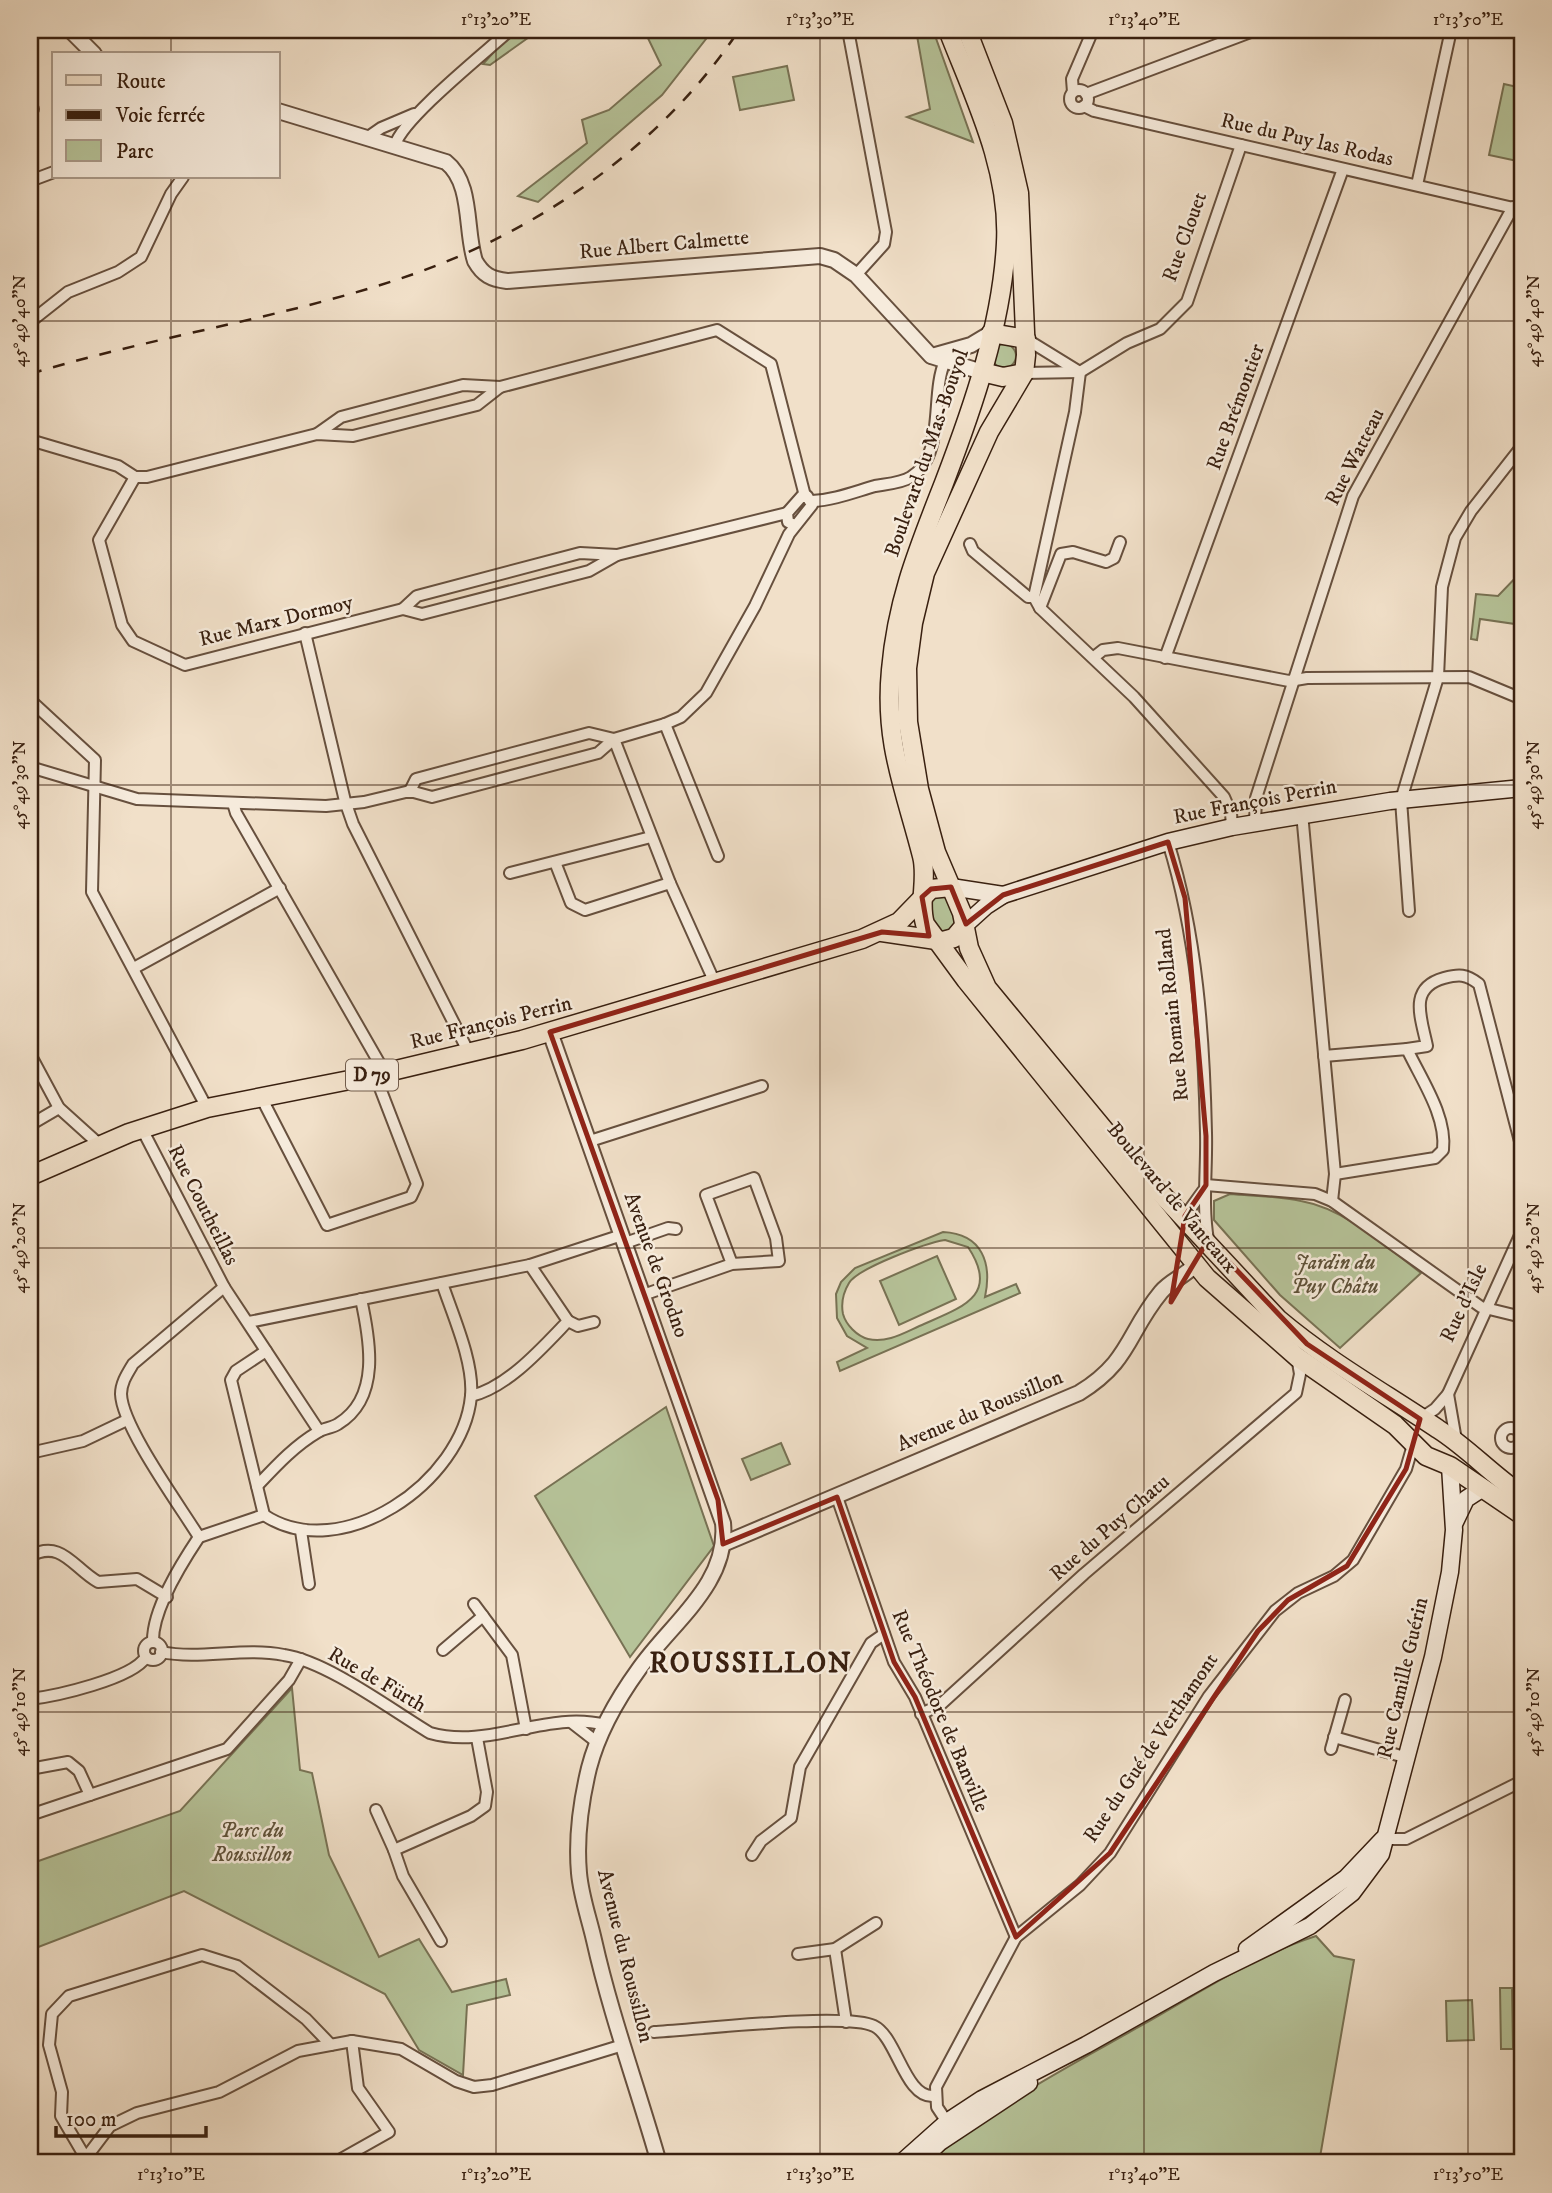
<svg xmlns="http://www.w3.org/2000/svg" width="1552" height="2193" viewBox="0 0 1552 2193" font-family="'IM FELL DW Pica',serif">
<rect width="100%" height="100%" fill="#f1e0c9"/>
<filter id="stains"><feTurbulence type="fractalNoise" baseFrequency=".00286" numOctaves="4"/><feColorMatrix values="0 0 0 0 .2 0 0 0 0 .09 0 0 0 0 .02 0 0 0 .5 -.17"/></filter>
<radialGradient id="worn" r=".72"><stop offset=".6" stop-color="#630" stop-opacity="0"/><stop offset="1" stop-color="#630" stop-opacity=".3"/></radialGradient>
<!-- green -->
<g fill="#b6c399" stroke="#787254" stroke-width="2" fill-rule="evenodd">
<polygon points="514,30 539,30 490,65 483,64"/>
<polygon points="644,30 713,30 662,95 538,202 518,196 587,143 582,120 609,110 661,65"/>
<polygon points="916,30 933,30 973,142 907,117 930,109"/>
<polygon points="787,66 794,100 740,110 733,77"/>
<polygon points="1504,84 1522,88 1522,162 1489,155"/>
<circle cx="1004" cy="356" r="12"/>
<polygon points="1522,571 1522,625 1480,619 1477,640 1471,639 1476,594 1498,596"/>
<polygon points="946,894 958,921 951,932 938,933 930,918 931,897"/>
<path d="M1230,1194C1253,1196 1278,1196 1301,1201C1346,1209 1385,1246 1421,1273L1340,1348L1280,1295L1214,1220V1201Z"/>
<path d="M943,1232C983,1234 992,1264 985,1297L1016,1284L1020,1293L840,1371L837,1362L867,1348L847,1336L837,1318L836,1294L841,1282L855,1268ZM945,1240L968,1247C1000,1295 963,1307 924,1324C907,1331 888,1344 868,1339C857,1336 846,1325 843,1314C841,1304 843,1293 849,1283C858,1268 926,1243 945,1240Z"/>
<polygon points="937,1256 956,1299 899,1325 880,1281"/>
<polygon points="666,1407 714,1546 630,1657 535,1496"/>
<polygon points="781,1443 790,1464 751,1480 742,1459"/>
<polygon points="292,1688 300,1770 312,1773 329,1855 379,1957 419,1939 452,1992 506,1979 510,1995 467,2005 463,2075 419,2050 385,1994 184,1891 33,1949 30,1960 30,1864 180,1811"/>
<path d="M1316,1936L1334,1956L1354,1960L1319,2163H929C992,2105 1070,2066 1144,2024C1199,1993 1256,1955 1316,1936Z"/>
<polygon points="1500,1988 1512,1988 1513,2049 1501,2049"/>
<polygon points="1472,2000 1474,2040 1447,2041 1446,2001"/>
</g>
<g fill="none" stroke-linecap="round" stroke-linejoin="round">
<defs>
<g id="minor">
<polyline points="848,30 886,232 884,244 856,275"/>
<circle cx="1079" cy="99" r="9"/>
<polyline points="1073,92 1072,79 1093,30"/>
<polyline points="1086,94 1256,30"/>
<polyline points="1084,106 1094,111 1522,210"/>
<polyline points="30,109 33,109"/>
<polyline points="368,137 381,128 414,114"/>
<path d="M395,145C403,118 485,53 510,30"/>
<polyline points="30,181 54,172"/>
<polyline points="1417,185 1451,30"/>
<polyline points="30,322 68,292 118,272 141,257 171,194 183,177"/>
<polyline points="1026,339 1078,371"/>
<polyline points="1024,373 1080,372 1127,343 1160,329 1187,302 1241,145"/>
<polyline points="317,434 341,417 463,385 500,387 717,330 771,364 805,496"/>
<polyline points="30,440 118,466 135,477"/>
<polyline points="135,477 99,540 122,625 133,641 185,665 403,609 422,614 589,571 617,555 787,513"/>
<polyline points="135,477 147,477 317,434 353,436 477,405 500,387"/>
<path d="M812,501C834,500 854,492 875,486C886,484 902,483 911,477C946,455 930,394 945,361"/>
<polyline points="970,544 973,551 1028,597 1034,597 1040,608 1134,697 1224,797 1231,813 1232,827"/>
<polyline points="1034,597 1075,412 1080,372"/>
<polyline points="1040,608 1061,554 1073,552 1106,562 1114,558 1120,542"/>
<polyline points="403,609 417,596 580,553 617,555"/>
<polyline points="305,633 345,801 353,824 469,1053"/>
<polyline points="1094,657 1103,650 1118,648 1289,681 1307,678 1469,677 1522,699"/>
<polyline points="1165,658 1343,169"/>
<polyline points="30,700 95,760 92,892 207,1108"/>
<polyline points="665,724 718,856"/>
<polyline points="614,739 670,883 715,983"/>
<polyline points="30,767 137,799 326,806 364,802 410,791 432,797 598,753 614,739 665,724 681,717 706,693 755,606 789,534 812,505 807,496 802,496 787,513 788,522 795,525"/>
<polyline points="410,791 416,779 589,733 614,739"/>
<polyline points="233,803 236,813 385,1073"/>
<polyline points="1302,813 1335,1174 1332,1201"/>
<polyline points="1255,822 1256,798 1353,496 1513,207"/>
<path d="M1168,842C1197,935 1204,1036 1206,1133C1207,1169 1202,1204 1208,1240"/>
<polyline points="555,862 571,903 585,910 670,883"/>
<polyline points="510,873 651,837"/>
<polyline points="1409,911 1401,800 1438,677 1442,587 1455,538 1471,511 1522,446"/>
<polyline points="134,968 280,888"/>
<path d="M1407,1049L1427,1046C1421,1017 1408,988 1444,978C1459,974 1466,974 1479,984L1522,1149"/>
<polyline points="30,1054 59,1108 100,1145"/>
<path d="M1324,1056L1407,1049C1421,1079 1447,1116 1443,1150L1435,1158L1335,1174"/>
<polyline points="261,1097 327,1225 411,1197 417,1184 375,1075"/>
<polyline points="30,1125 59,1108"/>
<path d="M142,1129L224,1287L133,1364C127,1374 121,1383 121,1394C122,1427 180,1506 199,1537C181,1564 152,1610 153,1642"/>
<polyline points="590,1141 762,1086"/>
<polyline points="1206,1185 1315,1194 1332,1201 1481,1307 1522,1317"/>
<polyline points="1185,1216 1203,1191"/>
<polyline points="625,1243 668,1228 676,1229"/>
<polyline points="224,1287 319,1431"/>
<polyline points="643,1295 732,1264 779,1261 776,1238 754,1178 706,1195 732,1264"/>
<polyline points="568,1321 578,1326 594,1322"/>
<polyline points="249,1322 530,1265 622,1235"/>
<polyline points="1448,1394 1522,1231"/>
<path d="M471,1396C508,1387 542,1348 568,1321L530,1265"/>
<polyline points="1420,1419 1435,1409 1448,1394 1456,1440"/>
<circle cx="1511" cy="1438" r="10"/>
<polyline points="30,1453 83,1441 127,1420"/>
<path d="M257,1486C275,1467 294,1446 318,1432C324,1428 332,1428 338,1424C381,1398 370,1340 361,1299"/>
<polyline points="837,1497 894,1662 915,1697 1016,1937"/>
<path d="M264,1515C341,1566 463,1482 471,1396C474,1362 453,1316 442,1283"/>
<polyline points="264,1515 231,1380 236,1371 266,1351"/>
<polyline points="301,1531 309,1584"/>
<polyline points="199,1537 264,1515"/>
<path d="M30,1556C62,1539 73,1568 98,1582L137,1579L167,1597"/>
<polyline points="474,1604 512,1655 526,1729"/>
<circle cx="153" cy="1651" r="9"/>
<polyline points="443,1650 483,1616"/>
<path d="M161,1652C201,1660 243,1647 284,1655C328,1662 390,1709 430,1733C489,1750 547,1710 605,1725"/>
<path d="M30,1699C56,1696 132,1679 146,1657"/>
<polyline points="921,1714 940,1705 1084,1574 1296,1393 1300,1374 1297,1357"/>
<polyline points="571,1722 598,1743"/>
<polyline points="1334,1737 1408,1758"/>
<polyline points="1331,1749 1345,1700"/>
<polyline points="30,1769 68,1762 79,1771 90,1795"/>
<polyline points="376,1810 394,1850"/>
<polyline points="30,1815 227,1749 289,1680 301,1659"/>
<polyline points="1383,1839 1406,1839 1522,1781"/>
<polyline points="752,1855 761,1841 791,1818 800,1767 871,1643 884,1634"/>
<polyline points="441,1941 403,1876 394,1850 471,1816 485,1806 487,1792 477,1738"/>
<polyline points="835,1949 846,2022"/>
<polyline points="798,1954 835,1949 876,1923"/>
<path d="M654,2032C692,2030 847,2012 874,2026C897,2037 905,2099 934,2096"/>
<polyline points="945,2127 947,2122 937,2107 936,2087 1016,1937 1080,1885 1110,1853 1209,1696 1275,1611 1298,1593 1334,1576 1353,1560 1406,1469 1413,1445"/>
<polyline points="85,2157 61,2116 62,2092 49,2045 52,2014 69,1996 202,1955 237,1966 306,2019 331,2045"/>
<polyline points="82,2163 110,2126 137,2113 219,2092 298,2051 352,2041 401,2049 456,2081 474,2087 492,2085 623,2045"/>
<polyline points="334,2163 389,2132 358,2088 352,2041"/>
</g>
<g id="tertiary">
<polyline points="70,30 94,54"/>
<path d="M278,111L446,162C473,183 465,231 475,261C483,275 491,279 507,281L820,256L834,260L856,275L931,356L982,372"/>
<polyline points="932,356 971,345 991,333"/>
<path d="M550,1032L723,1523C729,1584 671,1623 639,1669C618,1698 598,1733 589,1768C581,1801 576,1839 579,1873C581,1896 589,1918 594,1940C611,2016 638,2089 659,2163"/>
<path d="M723,1544L1079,1393C1131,1361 1127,1333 1161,1292C1170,1281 1185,1276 1195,1265"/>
</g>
<g id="secondary">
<polyline points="951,887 1003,895"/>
<polyline points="965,925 986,906 1003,895 1168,842 1232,827 1390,801 1522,788"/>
<polyline points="1455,1522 1466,1499 1483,1488"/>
<polyline points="1247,1949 1346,1878 1383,1839"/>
<polyline points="901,2163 947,2122 982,2099 1086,2045 1214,1973 1310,1926 1352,1893 1381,1854 1433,1657 1450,1572 1454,1530 1450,1466"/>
<polyline points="918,2163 940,2142 1029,2083"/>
</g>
<g id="primary">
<path d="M948,30C974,97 1010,168 1006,243C1002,324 973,407 944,483C919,547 897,599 891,670C884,743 905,789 922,856C928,879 918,902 925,924L966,980L1207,1278L1297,1357L1395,1425L1426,1456L1450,1466L1522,1515"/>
<path d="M967,30L1003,123L1019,193L1026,355L1024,373L989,432L925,573L913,623L907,668L908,722L919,789L936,852L962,913L969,948L987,988L1125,1155L1278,1319C1329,1362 1383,1392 1438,1429C1468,1448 1492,1475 1522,1495"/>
<polyline points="991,333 1026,339"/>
<polyline points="982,372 1003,377 1024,373"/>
<polyline points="882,932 943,941 954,938 965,925"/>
<polyline points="30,1176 129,1133 207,1108 375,1075 522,1040 862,939 899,922 931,889 951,887"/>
</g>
</defs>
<!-- minor casing -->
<use href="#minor" stroke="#67503e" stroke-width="14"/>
<!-- tertiary casing -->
<use href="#tertiary" stroke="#67503e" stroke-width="18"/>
<!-- secondary casing -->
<use href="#secondary" stroke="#392010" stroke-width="19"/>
<!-- primary casing -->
<use href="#primary" stroke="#392010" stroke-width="21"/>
<!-- minor -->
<use href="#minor" stroke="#f6ebdc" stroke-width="10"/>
<!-- tertiary -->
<use href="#tertiary" stroke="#f6ebdc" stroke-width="14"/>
<!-- secondary -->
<use href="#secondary" stroke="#f6ebdc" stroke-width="16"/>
<!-- primary -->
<use href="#primary" stroke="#f1e0c9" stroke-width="18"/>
<!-- rail -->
<path stroke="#392010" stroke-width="2.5" stroke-dasharray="12 12" stroke-linecap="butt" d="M30,374C151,337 278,319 399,279C533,235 660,149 739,30"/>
</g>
<!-- marked area -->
<path fill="none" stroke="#8f2418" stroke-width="5" stroke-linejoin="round" d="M1168,842L1185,898L1206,1136V1185L1185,1216L1171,1302L1208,1240L1307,1344L1420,1419L1406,1469L1347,1566L1288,1600L1258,1631L1110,1853L1016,1937L915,1697L894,1662L837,1497L723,1544L718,1500L550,1032L882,932L929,936L922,897L931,889L951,887L966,924L1003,895Z"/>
<!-- ticks -->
<path fill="none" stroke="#392010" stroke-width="2" stroke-opacity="0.45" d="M171,30V54M496,30V2163M820,30V2163M1144,30V2163M1468,30V2163M171,177V2163M30,321H1522M30,785H1522M30,1248H1522M30,1712H1522"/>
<g text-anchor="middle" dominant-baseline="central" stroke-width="5" stroke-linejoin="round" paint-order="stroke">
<!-- shield labels -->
<rect fill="#f6ebdc" stroke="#725d4d" stroke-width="2" x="346" y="1059.5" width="52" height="31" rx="5"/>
<g font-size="19" font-weight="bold" fill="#392010">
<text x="372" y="1075">D 79</text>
</g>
<!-- street labels -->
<g font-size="21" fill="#392010" stroke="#f6ebdc">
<text transform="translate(1307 140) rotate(13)">Rue du Puy las Rodas</text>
<text transform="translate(1185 237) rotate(-70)">Rue Clouet</text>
<text transform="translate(664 245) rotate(-5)">Rue Albert Calmette</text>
<text transform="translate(1236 407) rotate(-70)">Rue Brémontier</text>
<text transform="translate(927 453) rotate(-71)">Boulevard du Mas-Bouyol</text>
<text transform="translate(1355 457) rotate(-63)">Rue Watteau</text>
<text transform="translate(276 621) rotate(-14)">Rue Marx Dormoy</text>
<text transform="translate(1255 802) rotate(-11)">Rue François Perrin</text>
<text transform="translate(1173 1015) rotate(-96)">Rue Romain Rolland</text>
<text transform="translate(491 1023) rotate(-14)">Rue François Perrin</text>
<text transform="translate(1172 1198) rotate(50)">Boulevard de Vanteaux</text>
<text transform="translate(203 1205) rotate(63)">Rue Coutheillas</text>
<text transform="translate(656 1265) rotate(70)">Avenue de Grodno</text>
<text transform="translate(1464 1303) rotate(-65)">Rue d'Isle</text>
<text transform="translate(980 1411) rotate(-23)">Avenue du Roussillon</text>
<text transform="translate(1110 1528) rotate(-41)">Rue du Puy Chatu</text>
<text transform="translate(1403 1678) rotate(-77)">Rue Camille Guérin</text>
<text transform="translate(377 1680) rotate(30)">Rue de Fürth</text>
<text transform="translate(940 1711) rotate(67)">Rue Théodore de Banville</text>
<text transform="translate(1151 1748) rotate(-56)">Rue du Gué de Verthamont</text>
<text transform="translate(625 1956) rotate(76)">Avenue du Roussillon</text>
</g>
<!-- park labels -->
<g font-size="21" font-style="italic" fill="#5e5139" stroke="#f6ebdc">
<text x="1335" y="1263">Jardin du<tspan x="1335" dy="24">Puy Châtu</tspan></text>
<text x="252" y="1831">Parc du<tspan x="252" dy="24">Roussillon</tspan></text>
</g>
<!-- district labels -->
<g font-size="28" font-weight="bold" letter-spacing="2" fill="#392010" stroke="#f6ebdc">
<text x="751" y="1663">ROUSSILLON</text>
</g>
</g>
<!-- margin -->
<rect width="1552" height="2193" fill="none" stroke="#f1e0c9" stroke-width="77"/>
<!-- legend -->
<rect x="52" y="52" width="228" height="126" fill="#f6ebdc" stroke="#aa9a8a" stroke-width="2"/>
<rect x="66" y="75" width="35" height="10" fill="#f1e0c9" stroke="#aa9a8a" stroke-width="2"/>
<text x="116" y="88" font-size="21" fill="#392010">Route</text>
<rect x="66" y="110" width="35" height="10" fill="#392010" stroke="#aa9a8a" stroke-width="2"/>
<text x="116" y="122" font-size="21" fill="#392010">Voie ferrée</text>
<rect x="66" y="140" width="35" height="21" fill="#b6c399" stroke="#aa9a8a" stroke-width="2"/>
<text x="116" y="158" font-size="21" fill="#392010">Parc</text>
<!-- scale -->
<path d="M56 2126v10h150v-10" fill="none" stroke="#392010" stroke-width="3.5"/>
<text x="66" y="2126" font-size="21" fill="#392010" stroke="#f6ebdc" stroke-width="5" paint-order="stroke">100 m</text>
<rect x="38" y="38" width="1476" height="2116" fill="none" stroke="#392010" stroke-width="2.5"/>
<g font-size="18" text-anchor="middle" fill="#392010">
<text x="496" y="25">1°13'20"E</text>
<text x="820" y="25">1°13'30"E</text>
<text x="1144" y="25">1°13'40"E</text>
<text x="1468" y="25">1°13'50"E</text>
<text transform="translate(19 321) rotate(-90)" y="6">45°49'40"N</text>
<text transform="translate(1533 321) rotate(-90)" y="6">45°49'40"N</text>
<text transform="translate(19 785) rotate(-90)" y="6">45°49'30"N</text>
<text transform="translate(1533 785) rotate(-90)" y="6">45°49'30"N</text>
<text transform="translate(19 1248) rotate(-90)" y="6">45°49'20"N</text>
<text transform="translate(1533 1248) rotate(-90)" y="6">45°49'20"N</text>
<text transform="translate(19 1712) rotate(-90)" y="6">45°49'10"N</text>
<text transform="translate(1533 1712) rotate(-90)" y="6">45°49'10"N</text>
<text x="171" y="2180">1°13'10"E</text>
<text x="496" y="2180">1°13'20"E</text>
<text x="820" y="2180">1°13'30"E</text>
<text x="1144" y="2180">1°13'40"E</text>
<text x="1468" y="2180">1°13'50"E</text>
</g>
<rect width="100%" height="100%" filter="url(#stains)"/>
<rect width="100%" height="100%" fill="url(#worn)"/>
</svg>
